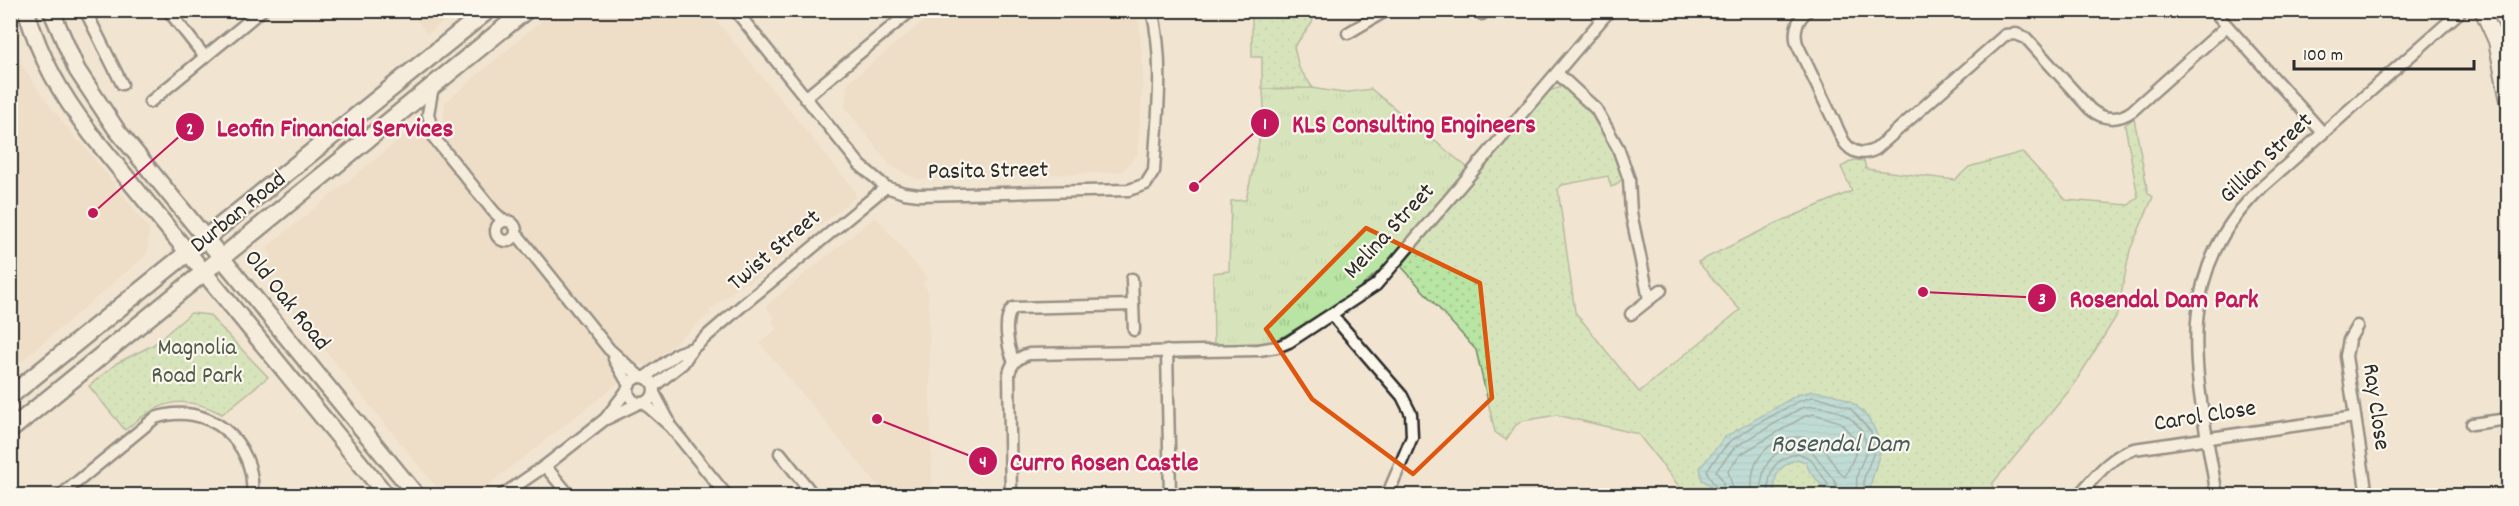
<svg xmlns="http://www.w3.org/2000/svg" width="2519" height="506" viewBox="0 0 2519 506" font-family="Dekko,sans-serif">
<defs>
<pattern id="grass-tufts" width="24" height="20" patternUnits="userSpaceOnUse" patternTransform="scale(1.5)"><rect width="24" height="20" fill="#b8e5a3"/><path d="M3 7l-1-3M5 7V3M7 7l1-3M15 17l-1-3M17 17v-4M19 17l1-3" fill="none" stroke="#9ec58c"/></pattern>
<pattern id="park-dots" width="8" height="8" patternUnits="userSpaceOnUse" patternTransform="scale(1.5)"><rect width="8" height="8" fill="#b8e5a3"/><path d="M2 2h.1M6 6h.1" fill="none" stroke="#9ec58c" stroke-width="1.8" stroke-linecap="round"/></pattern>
<pattern id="water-rules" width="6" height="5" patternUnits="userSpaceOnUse" patternTransform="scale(1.5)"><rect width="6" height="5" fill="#81d2db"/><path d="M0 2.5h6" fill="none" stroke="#70b4bc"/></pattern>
</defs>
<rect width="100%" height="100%" fill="#f1e4d0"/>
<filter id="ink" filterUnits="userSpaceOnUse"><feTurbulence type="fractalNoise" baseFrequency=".0167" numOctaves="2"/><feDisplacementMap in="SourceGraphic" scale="12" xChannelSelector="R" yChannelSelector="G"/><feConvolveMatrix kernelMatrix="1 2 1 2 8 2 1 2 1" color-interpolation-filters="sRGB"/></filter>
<g filter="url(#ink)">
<!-- built -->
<g fill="#ead6bc">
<polygon points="937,10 1138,11 1143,77 1137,155 1121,172 917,179 891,166 845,107 848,83"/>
<polygon points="410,11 410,10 456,11 427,34"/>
<polygon points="553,11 708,11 855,191 855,197 818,227 812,226 797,238 796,245 749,283 743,283 710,310 711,313 648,365 641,365 475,495 443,495 263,273 272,255 266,248 408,133 417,134 421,139 444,120 445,103"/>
<polygon points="10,44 13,52 42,96 79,143 81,142 149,229 147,254 11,370"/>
<polygon points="875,217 927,278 922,283 928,291 932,495 886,495 760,343 777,329 772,321 775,318 766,306"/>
</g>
<!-- grass -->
<polygon fill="url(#grass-tufts)" stroke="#728867" stroke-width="1.5" points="1304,87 1343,93 1371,89 1468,168 1384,266 1358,290 1275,342 1214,345 1213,273 1229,271 1231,201 1246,200 1262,128 1265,126 1263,89"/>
<!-- park -->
<g fill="url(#park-dots)" stroke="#728867" stroke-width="1.5">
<polygon points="1252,11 1315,11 1312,23 1294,47 1299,68 1313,88 1262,89 1262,57 1252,57"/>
<path d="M1561,87C1588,91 1620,153 1623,178L1616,185L1611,187L1608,176L1562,185L1558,189L1575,312L1639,392L1740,310L1698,262L1777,223L1852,191L1841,167L1854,160L1864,161L1866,169L1955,180L1969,167L2022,152L2066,200L2129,205L2138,197L2125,125L2134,118L2148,193L2153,197L2130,250L2117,315L2073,386L1992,484L1994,495H1686L1638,434L1557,415L1522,421L1515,426L1506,440L1495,432L1476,350L1401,266L1549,91Z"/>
<path d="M191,313L209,315L268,377L222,414C180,392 158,403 125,430L89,386L117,363L153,345Z"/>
</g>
<!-- water -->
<path fill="url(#water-rules)" stroke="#5f8f95" stroke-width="1.5" d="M1812,391C1825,392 1841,395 1852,403C1867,412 1883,437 1879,454C1876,470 1870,478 1870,495H1825V489L1810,472L1806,463L1798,459C1778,466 1773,475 1775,495H1713L1709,484L1702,480L1700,468L1725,437L1797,395Z"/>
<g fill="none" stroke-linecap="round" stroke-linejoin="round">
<!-- shore -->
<g stroke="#4d6e71" stroke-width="1.5">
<path d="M1718,496C1718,485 1708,479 1707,470L1729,442L1757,424L1799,401L1812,397L1826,399L1850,408L1871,432L1874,452L1864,478V496"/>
<path d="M1726,496L1722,480L1716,471L1735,447L1801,408C1827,400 1868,419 1866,450C1865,459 1858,468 1857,477C1856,483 1857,490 1857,496"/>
<path d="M1735,496L1728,471L1741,454L1805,416L1814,414L1840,422L1855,439L1857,450L1845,477C1833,468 1829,452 1819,444C1800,430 1770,439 1758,459C1751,471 1751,483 1753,496"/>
<path d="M1762,496C1759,469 1770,450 1797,445C1812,447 1815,455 1823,466C1830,477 1839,481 1838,496"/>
<path d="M1769,496C1767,471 1773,460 1798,453L1811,459C1817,472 1831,481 1830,496"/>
</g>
<defs>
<g id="minor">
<polyline points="85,10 122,84"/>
<polyline points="168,10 205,57"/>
<path d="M735,10L860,165L886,187L904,193L919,195L1129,190L1146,184L1154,171C1157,117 1165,63 1152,10"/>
<path d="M1808,10C1797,20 1793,30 1797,44L1844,142C1852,153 1863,156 1876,149L2005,35L2016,34L2026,38L2090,109C2103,120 2118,121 2132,111L2227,26"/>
<polyline points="2213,10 2323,133"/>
<polyline points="1482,14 1483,10"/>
<polyline points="1348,33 1387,10"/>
<polyline points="1557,73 1596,109 1618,148 1629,179 1631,213 1649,299"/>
<polyline points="433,86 428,114 435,139 494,212 504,221"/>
<polyline points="805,98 912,10"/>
<polyline points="150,102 262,10"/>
<circle cx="506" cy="231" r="10"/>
<polyline points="516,233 609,349 640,377"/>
<polyline points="1132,279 1134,330"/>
<polyline points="1631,314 1661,290"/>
<polyline points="1332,315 1402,396 1411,414 1412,437 1387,496"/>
<polyline points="2357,326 2349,340 2346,356 2367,496"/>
<polyline points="1167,351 1170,496"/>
<polyline points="614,359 629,385"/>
<path d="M1014,362C1008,348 1002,320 1013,308L1133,305"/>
<circle cx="641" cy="390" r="13"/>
<polyline points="645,377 678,353 693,348"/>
<polyline points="654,386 683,363 693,348 744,304 886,187"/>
<polyline points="654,393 669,421"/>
<polyline points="644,403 671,427 727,496"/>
<polyline points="606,418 628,389"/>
<polyline points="2472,424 2508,419"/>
<polyline points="780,453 814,496"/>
<polyline points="545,466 570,496"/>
<path d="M60,496L155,418C207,400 257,441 252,496"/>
<polyline points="501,496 545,466 604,420 639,403"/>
<path d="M1011,496L1009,374C1011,363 1018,357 1029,354L1259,350L1277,347L1289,342L1376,285L1610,10"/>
<path d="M2078,496C2095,477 2109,457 2134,449L2355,417"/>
<path d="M2217,496C2198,380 2166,279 2262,187L2462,10"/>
</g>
<polyline id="tertiary" points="2482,10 2496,41 2508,101"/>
<g id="secondary">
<path d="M26,10C41,60 60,93 91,134L387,496"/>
<polyline points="51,10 77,70 116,129 417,496"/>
</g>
<g id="primary">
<polyline points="10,396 488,10"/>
<polyline points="10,430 526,10"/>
</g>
</defs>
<!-- minor casing -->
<use href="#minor" stroke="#2b2b2b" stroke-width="15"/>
<!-- tertiary casing -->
<use href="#tertiary" stroke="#2b2b2b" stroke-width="18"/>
<!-- secondary casing -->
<use href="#secondary" stroke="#2b2b2b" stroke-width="20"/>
<!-- primary casing -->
<use href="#primary" stroke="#2b2b2b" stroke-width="21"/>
<!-- minor -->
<use href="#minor" stroke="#fbf7ec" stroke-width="10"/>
<!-- tertiary -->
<use href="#tertiary" stroke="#fbf7ec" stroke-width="14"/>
<!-- secondary -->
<use href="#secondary" stroke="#fbf7ec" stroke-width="15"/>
<!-- primary -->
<use href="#primary" stroke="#fbf7ec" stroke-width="16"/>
</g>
</g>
<!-- marked area -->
<path d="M0 0H2519V506H0ZM1366,228L1480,283L1492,398L1413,474L1312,399L1266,329Z" fill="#f1e4d0" fill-opacity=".55" fill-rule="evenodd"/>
<path fill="none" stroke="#df570e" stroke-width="4.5" stroke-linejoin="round" d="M1366,228L1480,283L1492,398L1413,474L1312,399L1266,329Z"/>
<g text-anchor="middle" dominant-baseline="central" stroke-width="4.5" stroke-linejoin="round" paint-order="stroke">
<!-- street labels -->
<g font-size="24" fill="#2b2b2b" stroke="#fbf7ec">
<text transform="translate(2267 159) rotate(-44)">Gillian Street</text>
<text transform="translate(988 172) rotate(-1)">Pasita Street</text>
<text transform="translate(239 213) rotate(-39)">Durban Road</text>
<text transform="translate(1390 232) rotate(-47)">Melina Street</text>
<text transform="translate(775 251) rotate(-40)">Twist Street</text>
<text transform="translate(286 301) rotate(51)">Old Oak Road</text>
<text transform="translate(2375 407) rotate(82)">Ray Close</text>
<text transform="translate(2205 417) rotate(-9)">Carol Close</text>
</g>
<!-- park labels -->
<g font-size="24" fill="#4e5a49" stroke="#fbf7ec">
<text x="197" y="349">Magnolia<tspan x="197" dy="28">Road Park</tspan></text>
</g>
<!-- water labels -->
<g font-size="26" font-style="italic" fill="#455d60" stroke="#fbf7ec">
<text x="1840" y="445">Rosendal Dam</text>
</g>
</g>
<!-- callouts -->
<path fill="none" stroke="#c2185b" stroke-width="2" d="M1194 187L1265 123M93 213L190 127M1923 292L2042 298M877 419L983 461"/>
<g fill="#c2185b" stroke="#fbf7ec" stroke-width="2">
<circle cx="1194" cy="187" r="6"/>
<circle cx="93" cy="213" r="6"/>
<circle cx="1923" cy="292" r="6"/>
<circle cx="877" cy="419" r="6"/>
<circle cx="1265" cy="123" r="15"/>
<circle cx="190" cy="127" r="15"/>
<circle cx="2042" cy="298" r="15"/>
<circle cx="983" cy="461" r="15"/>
</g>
<g font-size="18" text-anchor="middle" font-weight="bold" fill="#fff">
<text x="1265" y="129">1</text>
<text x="190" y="134">2</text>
<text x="2042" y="304">3</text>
<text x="983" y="467">4</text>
</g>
<g font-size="26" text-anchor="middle" font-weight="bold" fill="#c2185b" stroke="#fbf7ec" stroke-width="4.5" stroke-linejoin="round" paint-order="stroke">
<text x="1414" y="132">KLS Consulting Engineers</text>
<text x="335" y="136">Leofin Financial Services</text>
<text x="2164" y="307">Rosendal Dam Park</text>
<text x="1104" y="470">Curro Rosen Castle</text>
</g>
<!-- margin -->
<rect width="2519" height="506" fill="none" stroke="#fbf7ec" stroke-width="36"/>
<rect x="18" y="18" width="2483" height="470" fill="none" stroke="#2b2b2b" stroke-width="2" filter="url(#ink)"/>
<!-- scale -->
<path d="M2294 60v9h180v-9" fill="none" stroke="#2b2b2b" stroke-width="3"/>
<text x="2303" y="60" font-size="18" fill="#2b2b2b" stroke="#fbf7ec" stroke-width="4.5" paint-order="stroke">100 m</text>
</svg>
